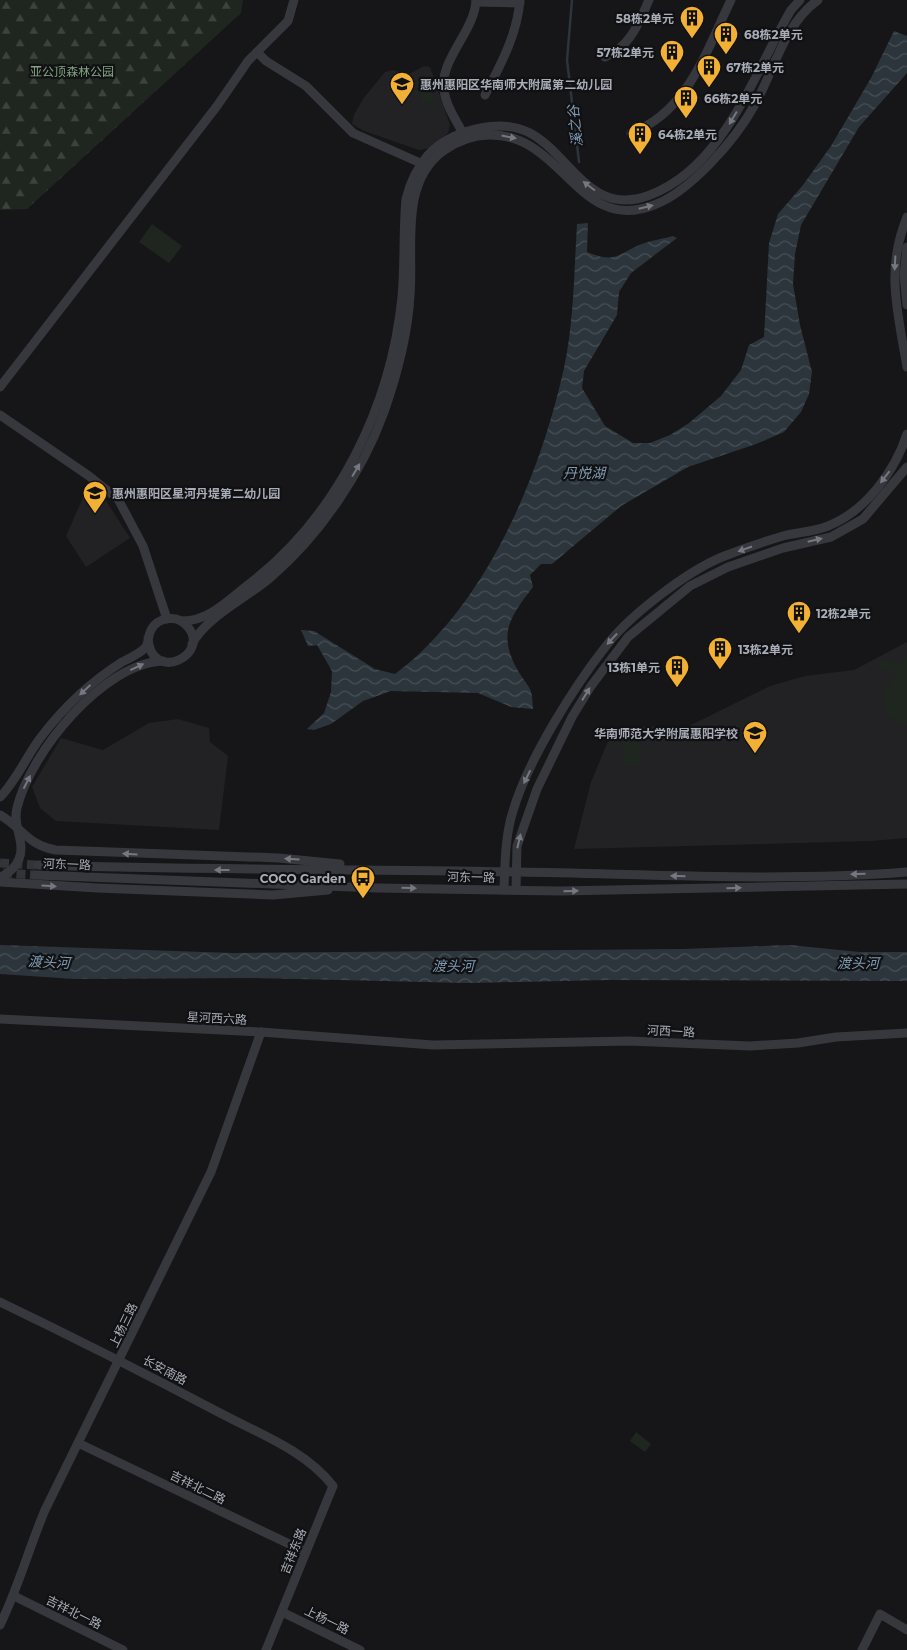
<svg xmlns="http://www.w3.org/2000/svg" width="907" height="1650" viewBox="0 0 907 1650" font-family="Montserrat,'Noto Sans SC',sans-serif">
<defs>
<pattern id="forest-firs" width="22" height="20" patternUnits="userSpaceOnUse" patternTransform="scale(1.25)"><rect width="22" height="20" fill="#1e261f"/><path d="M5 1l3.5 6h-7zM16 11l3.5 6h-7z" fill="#3c433d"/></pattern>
<pattern id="water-waves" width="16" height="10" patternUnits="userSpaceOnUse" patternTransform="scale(1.25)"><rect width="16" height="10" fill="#2c353c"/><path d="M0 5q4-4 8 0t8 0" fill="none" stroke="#485056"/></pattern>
</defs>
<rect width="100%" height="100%" fill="#161618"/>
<!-- built -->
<g fill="#222225">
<polygon points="424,66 430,67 450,125 448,133 442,139 430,148 419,150 364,131 352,124 354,115 363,99 385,72 393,70 409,74"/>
<polygon points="89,484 101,493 130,538 86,567 66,536"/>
<polygon points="907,642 907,838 871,841 574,849 591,782 614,727 689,726 770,686 805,676 854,670"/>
<polygon points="178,719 209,728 210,742 228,756 219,830 56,821 40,808 32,787 61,738 103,750 149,723"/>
</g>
<!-- forest -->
<polygon fill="url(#forest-firs)" points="0,0 243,0 241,13 27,209 0,210"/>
<!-- green -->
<g fill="#1e261f">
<polygon points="427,77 434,101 422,104 415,80"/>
<polygon points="152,224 182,246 169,263 139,242"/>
<path d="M907,651V726L890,718C880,701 882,688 898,675L878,669L881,659L903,665Z"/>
<polygon points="623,733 641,733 640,765 623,765"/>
<polygon points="636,1432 651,1444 645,1452 630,1441"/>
</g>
<!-- water -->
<g fill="url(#water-waves)">
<path d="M894,31L907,36V73L859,127L801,225L795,254L793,284L800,325L812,372L809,394L801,412L784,432L756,444L688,467L621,506L552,564H541L530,575L533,587C508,619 497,636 520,674C531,691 532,687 533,709L511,707L478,693L391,691L363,701L331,724L314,730L307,729L324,713L331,692L332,671L317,645L308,646L301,630L314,631L375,669L395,674C486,606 540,476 564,368C574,321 574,272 577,224L588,223L587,252C616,264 617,254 642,244C652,240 663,239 673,236L677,238L631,273L619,292L617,315L584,371L582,388L605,426L633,443H650L670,435L689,423L721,396L741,370L749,345L764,337L769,243L778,214L803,185L831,146L871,78Z"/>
<polygon points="0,945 233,953 683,949 790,945 859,952 907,952 907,981 607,980 468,983 249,978 75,979 0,974"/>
</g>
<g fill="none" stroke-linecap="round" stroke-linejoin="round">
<!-- stream -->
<polyline stroke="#2c353c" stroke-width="2.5" points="572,0 567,60 579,162"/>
<!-- minor-tunnel -->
<g stroke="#333438" stroke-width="9" stroke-dasharray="9 4.5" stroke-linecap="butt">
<polyline points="0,863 38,865"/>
<polyline points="3,873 35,875"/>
</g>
<!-- minor -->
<g stroke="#37383d" stroke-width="9">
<polyline points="476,2 520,3"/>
<polyline points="257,52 266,61 306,86 353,133 427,166"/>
<path d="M605,57C631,46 638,24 649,0"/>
<path d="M485,95C501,64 517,35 520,0"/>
<path d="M631,133C688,112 706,51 731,0"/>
<path d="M466,139C458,123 446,107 444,90C439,60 475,31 476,0"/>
<path d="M907,217C885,270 898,313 907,367"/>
<polyline points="907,247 904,275 907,305"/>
<polyline points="0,387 217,106 248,61 288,21 294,0"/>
<polyline points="0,415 89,476 118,499 143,546 167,619"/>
<path d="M181,621C208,622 228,600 249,584C337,517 391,407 402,297C405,265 403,232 406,199C410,183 417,168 428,155C451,131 499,117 530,133C572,156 590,218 650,195C724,167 754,73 791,10L800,0"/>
<path d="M192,644C206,617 247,598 271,577C320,535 362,473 384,412C397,375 408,334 410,295C414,249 399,183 443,151C456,142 473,135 489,135C563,133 578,235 654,205C690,192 736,139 754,106C774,71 784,24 818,0"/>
<path d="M0,797C17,780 27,755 41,737C63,708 92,681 122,662C130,658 139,654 145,648C149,643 148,635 151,630C158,617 177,614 187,626C213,654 151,685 148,638"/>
<path d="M0,815C23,828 27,845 56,850L279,858L340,864"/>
<path d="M38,865C199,870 359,869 519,872C648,874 778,882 907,872"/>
<polyline points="35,875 377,888 560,891 907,884"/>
<path d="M0,877C8,874 15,868 19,859C26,842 12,826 17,808C30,753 103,663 163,661"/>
<polyline points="0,882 97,888 273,895 328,890"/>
<path d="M504,890C505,863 505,836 513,811C528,760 573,688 606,646C630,615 686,572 722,557C742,549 763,542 783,536C798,532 814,532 828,526C866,511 895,471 907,434"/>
<polyline points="516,890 517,846 537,789 572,717 591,686 628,637 690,586 728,567 783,548 831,537 863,519 907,467"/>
<polyline points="0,1019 261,1032 433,1045 629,1041 750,1046 798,1043 836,1037 907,1033"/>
<path d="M0,1302C75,1338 148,1375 222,1414C260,1434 306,1451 333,1486L266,1650"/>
<polyline points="78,1443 306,1552"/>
<polyline points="14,1596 123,1650"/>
<polyline points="282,1612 360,1650"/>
<path d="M0,1625C18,1588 29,1548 45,1510L211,1172L261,1032"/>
<polyline points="862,1650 880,1614 907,1630"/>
</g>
</g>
<!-- one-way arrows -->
<defs><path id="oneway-solid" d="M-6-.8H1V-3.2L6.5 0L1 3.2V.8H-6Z" transform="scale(1.25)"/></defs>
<g fill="#757881">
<use href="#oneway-solid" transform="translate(733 118) rotate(121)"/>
<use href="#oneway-solid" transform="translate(509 137) rotate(11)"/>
<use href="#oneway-solid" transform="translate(589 186) rotate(-143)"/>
<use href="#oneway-solid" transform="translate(646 207) rotate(-14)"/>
<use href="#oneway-solid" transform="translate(895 263) rotate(93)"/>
<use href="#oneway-solid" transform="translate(356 470) rotate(-59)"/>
<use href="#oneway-solid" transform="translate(885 477) rotate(128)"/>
<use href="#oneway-solid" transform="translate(815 540) rotate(-13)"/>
<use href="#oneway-solid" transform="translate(745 549) rotate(161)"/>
<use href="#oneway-solid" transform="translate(612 639) rotate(133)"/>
<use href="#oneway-solid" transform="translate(137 667) rotate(-25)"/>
<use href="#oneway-solid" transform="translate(85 690) rotate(137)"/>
<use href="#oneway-solid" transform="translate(586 694) rotate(-58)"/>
<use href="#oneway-solid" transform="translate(527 777) rotate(116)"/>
<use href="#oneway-solid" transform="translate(27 782) rotate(-63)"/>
<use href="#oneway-solid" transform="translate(519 841) rotate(-77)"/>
<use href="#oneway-solid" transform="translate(130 854) rotate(-177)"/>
<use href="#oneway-solid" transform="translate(292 859) rotate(-177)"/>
<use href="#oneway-solid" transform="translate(222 870) rotate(180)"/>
<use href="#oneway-solid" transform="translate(858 874) rotate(179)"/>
<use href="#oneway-solid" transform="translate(678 876) rotate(-178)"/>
<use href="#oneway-solid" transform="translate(49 886) rotate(3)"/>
<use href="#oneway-solid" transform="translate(409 888) rotate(1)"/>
<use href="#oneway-solid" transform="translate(734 888) rotate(-1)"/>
<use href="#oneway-solid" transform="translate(571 891) rotate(-1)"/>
</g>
<!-- icons -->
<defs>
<symbol id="building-pin" viewBox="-11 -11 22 30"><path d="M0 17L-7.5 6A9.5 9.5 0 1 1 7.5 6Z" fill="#f2b134" stroke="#111113"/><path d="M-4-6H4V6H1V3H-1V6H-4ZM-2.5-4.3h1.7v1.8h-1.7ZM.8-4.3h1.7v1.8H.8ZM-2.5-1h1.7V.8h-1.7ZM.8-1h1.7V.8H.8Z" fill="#111"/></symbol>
<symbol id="school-pin" viewBox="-11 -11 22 30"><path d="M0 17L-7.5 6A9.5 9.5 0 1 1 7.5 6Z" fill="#f2b134" stroke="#111113"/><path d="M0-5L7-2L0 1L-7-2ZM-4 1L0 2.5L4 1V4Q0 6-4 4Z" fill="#111"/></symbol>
<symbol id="bus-pin" viewBox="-11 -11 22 30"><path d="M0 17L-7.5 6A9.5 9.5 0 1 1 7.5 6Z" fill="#f2b134" stroke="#111113"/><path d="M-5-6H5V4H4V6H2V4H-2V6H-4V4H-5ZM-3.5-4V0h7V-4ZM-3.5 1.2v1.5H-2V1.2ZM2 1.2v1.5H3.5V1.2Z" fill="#111"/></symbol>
</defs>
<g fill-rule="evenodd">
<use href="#building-pin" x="678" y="4" width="28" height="38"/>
<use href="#building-pin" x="712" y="20" width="28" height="38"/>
<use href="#building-pin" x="658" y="38" width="28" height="38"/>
<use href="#building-pin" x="695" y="53" width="28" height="38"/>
<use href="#school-pin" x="388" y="70" width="28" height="38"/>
<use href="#building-pin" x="672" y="84" width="28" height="38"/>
<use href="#building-pin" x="626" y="120" width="28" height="38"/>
<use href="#school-pin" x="81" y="479" width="28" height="38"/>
<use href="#building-pin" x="785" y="599" width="28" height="38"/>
<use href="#building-pin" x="706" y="635" width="28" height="38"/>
<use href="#building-pin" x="663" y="653" width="28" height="38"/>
<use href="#school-pin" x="741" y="719" width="28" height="38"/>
<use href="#bus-pin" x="349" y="864" width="28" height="38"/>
</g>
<g text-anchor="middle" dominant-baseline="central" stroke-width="4.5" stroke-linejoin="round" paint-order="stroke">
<!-- poi labels -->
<g font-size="12" font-weight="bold" fill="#a8adb8" stroke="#111113" text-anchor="start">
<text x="674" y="18" text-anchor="end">58栋2单元</text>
<text x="744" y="34">68栋2单元</text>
<text x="654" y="52" text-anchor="end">57栋2单元</text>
<text x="726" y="67">67栋2单元</text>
<text x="420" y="84">惠州惠阳区华南师大附属第二幼儿园</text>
<text x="704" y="98">66栋2单元</text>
<text x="658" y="134">64栋2单元</text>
<text x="112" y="493">惠州惠阳区星河丹堤第二幼儿园</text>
<text x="816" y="613">12栋2单元</text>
<text x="738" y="649">13栋2单元</text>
<text x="660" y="667" text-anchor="end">13栋1单元</text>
<text x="738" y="733" text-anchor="end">华南师范大学附属惠阳学校</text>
<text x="346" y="878" text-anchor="end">COCO Garden</text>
</g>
<!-- park labels -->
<g font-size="12" fill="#7fa381" stroke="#111113">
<text x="72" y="71">亚公顶森林公园</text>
</g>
<!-- street labels -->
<g font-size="12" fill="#a8adb8" stroke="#111113">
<text transform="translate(67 864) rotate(2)">河东一路</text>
<text transform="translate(471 877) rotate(1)">河东一路</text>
<text transform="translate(217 1018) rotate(3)">星河西六路</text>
<text transform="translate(671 1031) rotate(3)">河西一路</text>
<text transform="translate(123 1325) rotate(-64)">上杨三路</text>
<text transform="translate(165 1370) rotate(28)">长安南路</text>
<text transform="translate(198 1487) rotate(26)">吉祥北二路</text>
<text transform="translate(293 1551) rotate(-68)">吉祥东路</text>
<text transform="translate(74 1612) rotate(26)">吉祥北一路</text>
<text transform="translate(327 1620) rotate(26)">上杨一路</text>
</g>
<!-- water labels -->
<g font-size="14" font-style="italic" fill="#7f9bb3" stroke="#111113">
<text transform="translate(575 126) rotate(-96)">溪之谷</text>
<text x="584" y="473">丹悦湖</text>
<text transform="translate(49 962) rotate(3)">渡头河</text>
<text x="858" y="963">渡头河</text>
<text x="453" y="966">渡头河</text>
</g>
</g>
</svg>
